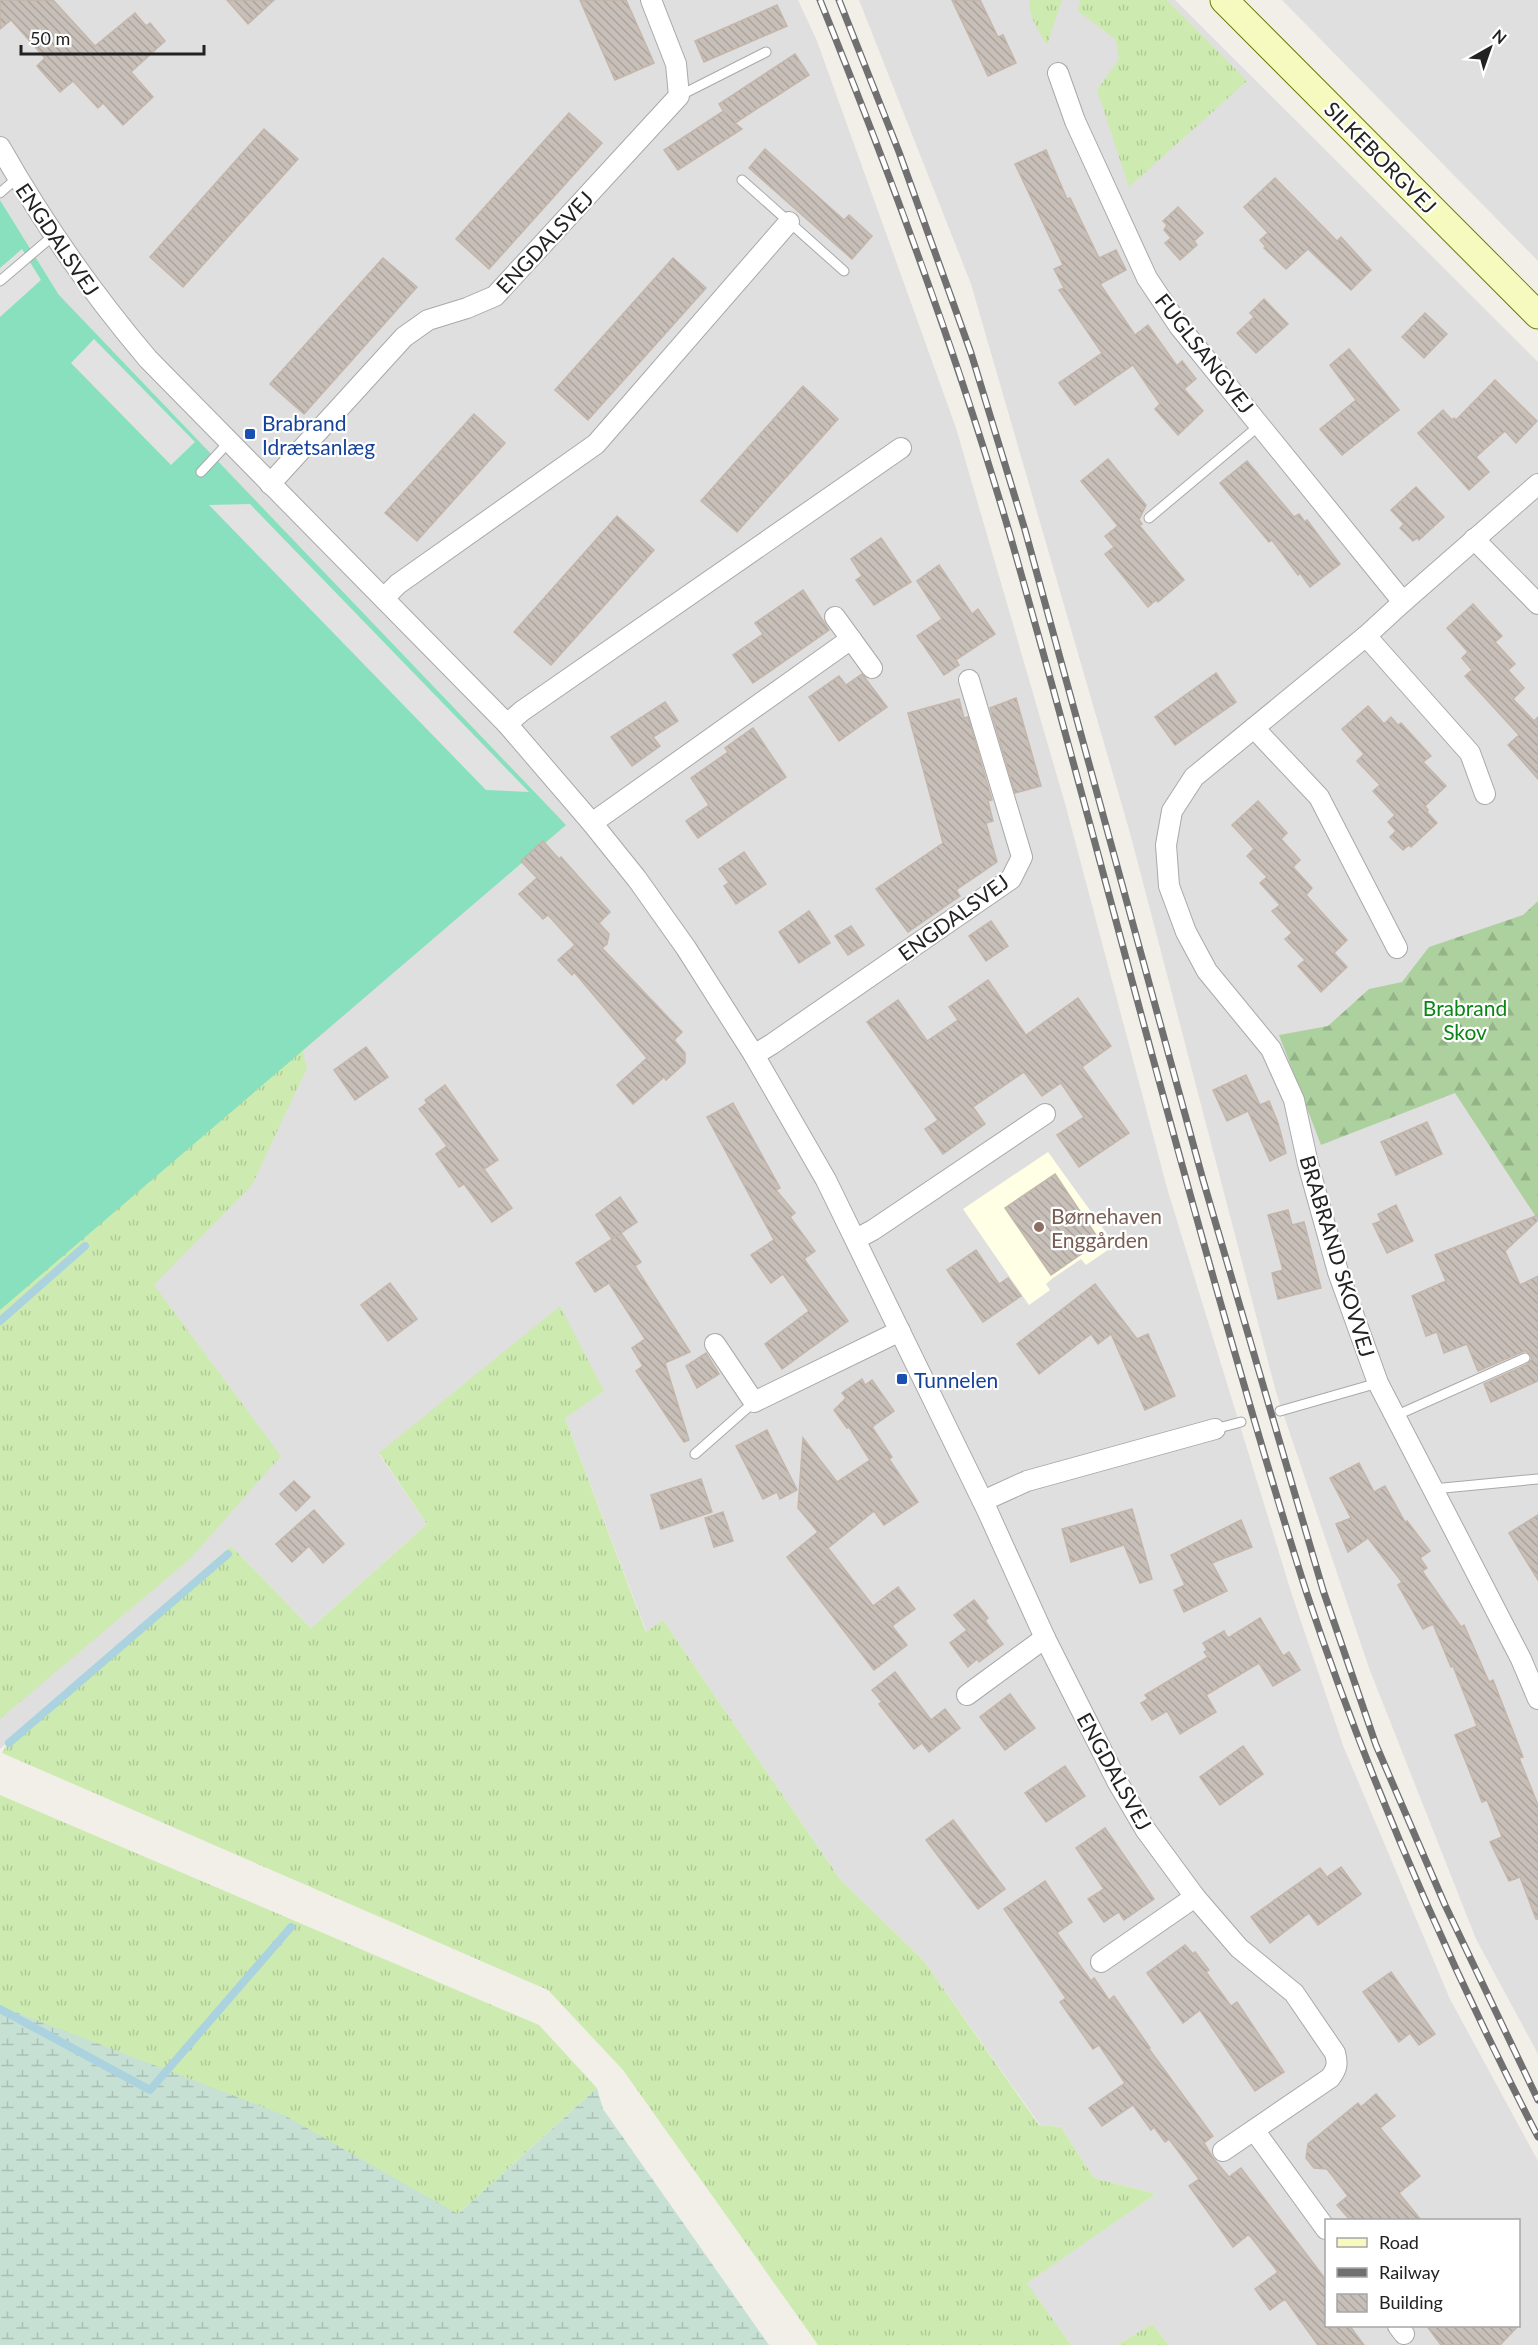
<svg xmlns="http://www.w3.org/2000/svg" width="1538" height="2345" viewBox="0 0 1538 2345" font-family="Lato,sans-serif">
<defs>
<pattern id="grass-tufts" width="24" height="20" patternUnits="userSpaceOnUse" patternTransform="scale(1.5)"><rect width="24" height="20" fill="#cdebb0"/><path d="M3 7l-1-3M5 7V3M7 7l1-3M15 17l-1-3M17 17v-4M19 17l1-3" fill="none" stroke="#b0c997"/></pattern>
<pattern id="forest-firs" width="22" height="20" patternUnits="userSpaceOnUse" patternTransform="scale(1.5)"><rect width="22" height="20" fill="#add19e"/><path d="M5 1l3.5 6h-7zM16 11l3.5 6h-7z" fill="#95b388"/></pattern>
<pattern id="wetland-marsh" width="20" height="14" patternUnits="userSpaceOnUse" patternTransform="scale(1.5)"><rect width="20" height="14" fill="#c6e0d4"/><path d="M1 5h8M5 5V1M11 12h8M15 12V8" fill="none" stroke="#aac0b6"/></pattern>
<pattern id="building-back-hatch" width="6" height="6" patternUnits="userSpaceOnUse" patternTransform="scale(1.5)"><rect width="6" height="6" fill="#c7bfb8"/><path d="M-1 5l2 2M0 0l6 6M5-1l2 2" fill="none" stroke="#aba49e"/></pattern>
</defs>
<rect width="100%" height="100%" fill="#f2efe9"/>
<!-- residential -->
<g fill="#e0dfdf" fill-rule="evenodd">
<path d="M0,0H798L817,41L956,428L1066,807L1167,1188L1292,1595L1344,1748L1450,1999L1538,2161V2345H1169L1152,2324L1117,2345H1071L1026,2283L1156,2194L1094,2178L1061,2127L1040,2125L924,1961L840,1879L663,1620L647,1633L565,1418L379,1454L427,1524L311,1628L231,1546L0,1749V1310L59,295L0,200ZM1326,2220H1518V2326H1326Z"/>
<polygon points="859,0 1175,0 1538,362 1538,2054 1476,1939 1369,1668 1276,1392 1130,833 971,284"/>
<polygon points="1282,0 1538,0 1538,261"/>
</g>
<!-- education -->
<polygon fill="#ffffe5" points="1048,1152 1115,1245 1086,1265 1081,1259 1053,1278 1046,1284 1050,1290 1029,1305 963,1209"/>
<!-- grass -->
<g fill="url(#grass-tufts)">
<path d="M1030,0H1062L1047,45C1040,33 1027,15 1030,0Z"/>
<polygon points="1080,0 1167,0 1247,81 1129,187 1097,90 1119,59 1116,40 1078,11"/>
<polygon points="299,1037 307,1068 252,1185 154,1285 281,1456 191,1558 0,1719 0,1297"/>
<polygon points="560,1306 604,1391 565,1418 646,1632 663,1620 840,1879 924,1961 1039,2125 1061,2127 1094,2178 1156,2194 1027,2283 1071,2345 818,2345 623,2070 548,1990 2,1753 9,1741 231,1546 311,1628 427,1524 379,1453"/>
<polygon points="0,1795 539,2025 597,2088 408,2259 0,2008"/>
<polygon points="1152,2324 1169,2345 1117,2345"/>
</g>
<!-- forest -->
<polygon fill="url(#forest-firs)" points="1538,901 1538,1220 1455,1093 1321,1145 1279,1035 1328,1026 1369,989 1402,982 1429,947 1523,915"/>
<!-- wetland -->
<polygon fill="url(#wetland-marsh)" points="0,2006 284,2115 458,2214 597,2088 603,2109 769,2345 0,2345"/>
<!-- pitch -->
<polygon fill="#88e0be" points="0,200 59,295 566,825 0,1310"/>
<!-- parking -->
<g fill="#e2e2e2">
<polygon points="22,249 41,280 0,317 0,268"/>
<polygon points="94,339 195,442 171,465 71,363"/>
<polygon points="250,504 529,792 486,790 209,505"/>
</g>
<g fill="none" stroke-linecap="round" stroke-linejoin="round">
<!-- stream -->
<g stroke="#aad3df" stroke-width="8">
<polyline points="0,1321 85,1246"/>
<polyline points="9,1743 228,1554"/>
<polyline points="0,2009 150,2090 291,1927"/>
</g>
</g>
<!-- building -->
<g fill="url(#building-back-hatch)" stroke="#c4b6ab" stroke-width="1.5">
<polygon points="0,0 53,0 95,46 135,13 146,26 150,23 165,41 131,72 153,97 123,125 103,103 98,108 73,81 60,92 37,66 45,58 11,20 0,29"/>
<polygon points="227,0 274,0 248,24"/>
<polygon points="580,0 626,0 654,63 615,80"/>
<polygon points="952,0 980,0 998,37 1003,35 1016,63 988,76"/>
<polygon points="777,5 787,26 704,62 695,41"/>
<polygon points="795,54 809,75 735,123 742,129 678,170 664,150 722,112 726,115 719,104"/>
<polygon points="569,113 602,143 489,269 456,239"/>
<polygon points="264,129 298,159 183,287 150,257"/>
<polygon points="765,149 844,220 849,215 872,236 852,259 749,168"/>
<polygon points="1046,150 1067,199 1070,198 1099,258 1116,250 1126,270 1100,284 1135,335 1148,325 1177,366 1182,361 1196,379 1184,389 1203,411 1178,435 1155,409 1160,404 1133,365 1075,405 1059,383 1102,353 1059,290 1064,288 1054,269 1063,265 1015,164"/>
<polygon points="1275,178 1337,241 1341,237 1371,270 1351,290 1308,249 1286,269 1264,248 1266,247 1260,240 1268,233 1244,207"/>
<polygon points="1178,207 1203,233 1194,241 1197,245 1180,260 1165,243 1171,238 1164,230 1167,225 1163,221"/>
<polygon points="383,258 417,287 304,414 270,384"/>
<polygon points="673,258 706,288 588,420 555,390"/>
<polygon points="1264,299 1288,324 1256,353 1237,333 1254,317 1250,313"/>
<polygon points="1425,313 1447,334 1424,358 1402,337"/>
<polygon points="1349,349 1399,410 1342,455 1320,429 1356,400 1330,365"/>
<polygon points="1495,380 1537,421 1516,443 1505,431 1476,457 1489,472 1469,490 1418,433 1443,410 1452,420 1454,418 1456,420"/>
<polygon points="803,386 838,419 737,532 701,501"/>
<polygon points="474,414 505,443 417,541 385,513"/>
<polygon points="1108,459 1146,505 1139,520 1142,524 1139,525 1184,580 1158,602 1156,600 1148,607 1105,554 1114,547 1105,536 1118,526 1081,481"/>
<polygon points="1247,461 1294,517 1299,514 1305,522 1307,520 1340,564 1310,587 1300,573 1298,575 1272,540 1269,542 1220,483"/>
<polygon points="1416,487 1444,517 1419,540 1417,538 1413,541 1400,528 1404,524 1391,510"/>
<polygon points="617,516 654,550 551,665 514,632"/>
<polygon points="881,538 911,582 874,605 856,580 862,576 851,559"/>
<polygon points="939,565 972,614 978,609 995,634 956,660 959,665 944,675 917,636 942,619 917,581"/>
<polygon points="803,590 829,630 753,683 733,655 763,634 755,623"/>
<polygon points="1473,604 1502,636 1495,642 1515,664 1508,670 1524,688 1513,699 1534,721 1538,717 1538,779 1508,745 1519,735 1465,676 1472,670 1462,658 1468,652 1447,628"/>
<polygon points="1216,673 1236,702 1175,745 1155,717"/>
<polygon points="862,674 887,707 839,741 809,697 839,676 846,685"/>
<polygon points="1016,698 1041,786 1015,793 990,708"/>
<polygon points="959,699 964,718 968,717 992,800 988,801 993,821 986,823 997,862 956,890 960,896 908,932 876,889 943,843 908,713"/>
<polygon points="665,702 678,721 653,737 660,746 632,766 611,737"/>
<polygon points="1368,706 1384,724 1391,717 1398,725 1401,723 1431,756 1423,762 1446,786 1425,806 1428,810 1427,812 1437,823 1411,847 1409,845 1403,850 1390,837 1396,831 1388,822 1395,815 1373,791 1380,785 1357,761 1364,754 1342,729"/>
<polygon points="753,728 786,777 698,838 686,821 709,805 691,778 728,752 725,748"/>
<polygon points="1258,801 1287,833 1281,839 1300,860 1293,867 1312,888 1306,895 1347,940 1334,953 1347,967 1321,992 1298,966 1305,960 1285,939 1292,933 1272,911 1280,905 1260,883 1267,877 1247,856 1254,849 1232,825"/>
<polygon points="543,841 559,859 561,857 610,912 599,923 609,934 607,944 602,948 682,1032 674,1040 685,1053 685,1063 666,1080 664,1077 633,1104 617,1085 647,1058 574,972 572,975 558,960 575,945 548,915 543,919 519,894 537,878 521,861"/>
<polygon points="744,852 766,884 736,904 724,886 729,883 719,869"/>
<polygon points="809,911 830,943 799,963 779,932"/>
<polygon points="991,921 1008,946 986,961 969,936"/>
<polygon points="851,926 864,945 848,955 835,936"/>
<polygon points="988,980 1026,1035 1078,998 1111,1046 1082,1067 1129,1133 1079,1167 1057,1135 1084,1117 1061,1083 1042,1096 1024,1072 973,1107 985,1124 943,1154 925,1129 938,1120 867,1022 898,1000 927,1041 958,1020 949,1007"/>
<polygon points="366,1047 388,1077 355,1100 334,1070"/>
<polygon points="1246,1075 1260,1105 1269,1101 1278,1123 1286,1153 1270,1161 1248,1111 1227,1121 1213,1090"/>
<polygon points="445,1085 498,1160 484,1169 512,1208 492,1222 464,1184 459,1187 436,1154 447,1146 419,1109 427,1103 425,1100"/>
<polygon points="733,1103 780,1188 776,1190 795,1213 790,1217 815,1251 804,1259 848,1321 782,1369 765,1344 809,1311 783,1274 771,1283 751,1255 774,1240 707,1117"/>
<polygon points="1427,1122 1442,1154 1396,1175 1381,1142"/>
<polygon points="1055,1174 1100,1241 1051,1275 1005,1208"/>
<polygon points="620,1197 637,1222 612,1239 596,1215"/>
<polygon points="1396,1205 1413,1241 1387,1253 1373,1224 1381,1221 1378,1214"/>
<polygon points="1288,1210 1292,1225 1304,1222 1321,1288 1278,1299 1272,1273 1283,1270 1268,1215"/>
<polygon points="1538,1215 1538,1220 1505,1251 1520,1285 1538,1276 1538,1381 1491,1402 1484,1384 1528,1364 1532,1359 1531,1355 1526,1351 1522,1352 1478,1371 1467,1344 1444,1353 1437,1332 1426,1336 1412,1296 1446,1281 1435,1255"/>
<polygon points="621,1233 641,1262 635,1266 690,1352 665,1363 689,1440 684,1442 636,1371 643,1366 632,1348 645,1339 609,1283 595,1292 576,1263"/>
<polygon points="976,1250 999,1284 1008,1278 1021,1296 983,1322 947,1270"/>
<polygon points="390,1283 417,1319 388,1341 361,1305"/>
<polygon points="1095,1284 1137,1339 1148,1334 1175,1396 1145,1410 1111,1334 1098,1344 1091,1334 1039,1374 1017,1344"/>
<polygon points="706,1353 719,1374 697,1388 686,1366"/>
<polygon points="862,1379 865,1385 872,1380 894,1411 872,1427 892,1457 889,1459 918,1502 884,1525 874,1511 828,1548 873,1606 898,1587 915,1609 892,1626 907,1645 874,1670 787,1557 818,1532 798,1508 803,1438 837,1482 870,1460 849,1427 847,1428 834,1410 846,1398 842,1393"/>
<polygon points="767,1430 797,1490 780,1499 777,1492 763,1499 736,1446"/>
<polygon points="1359,1463 1374,1492 1385,1486 1405,1522 1407,1521 1430,1551 1420,1558 1427,1568 1422,1571 1461,1627 1464,1625 1489,1682 1493,1680 1502,1703 1523,1757 1519,1758 1538,1805 1538,1919 1536,1919 1520,1877 1509,1881 1490,1842 1502,1837 1487,1800 1482,1802 1455,1735 1477,1726 1453,1666 1451,1667 1433,1624 1423,1629 1398,1585 1402,1582 1368,1538 1348,1552 1336,1524 1351,1518 1330,1478"/>
<polygon points="701,1479 712,1512 661,1529 651,1495"/>
<polygon points="294,1481 310,1497 296,1511 280,1494"/>
<polygon points="1132,1509 1152,1579 1140,1583 1124,1545 1071,1562 1062,1529"/>
<polygon points="314,1510 344,1544 323,1563 309,1546 292,1562 276,1544"/>
<polygon points="723,1512 733,1541 714,1547 705,1518"/>
<polygon points="1538,1515 1538,1580 1509,1533"/>
<polygon points="1241,1520 1252,1547 1212,1563 1227,1591 1184,1612 1174,1590 1185,1585 1171,1555"/>
<polygon points="974,1600 988,1618 985,1621 1003,1644 979,1662 977,1659 968,1667 950,1643 967,1630 954,1615"/>
<polygon points="1260,1618 1283,1656 1289,1652 1300,1670 1273,1686 1259,1663 1206,1695 1216,1712 1180,1734 1167,1711 1152,1720 1141,1703 1148,1699 1145,1695 1208,1657 1204,1652 1207,1650 1203,1643 1224,1631 1228,1638"/>
<polygon points="895,1672 931,1720 945,1709 960,1728 929,1752 922,1743 914,1749 879,1704 882,1702 872,1690"/>
<polygon points="1010,1694 1035,1728 1005,1750 980,1717"/>
<polygon points="1243,1746 1263,1774 1220,1805 1200,1777"/>
<polygon points="1065,1766 1085,1796 1046,1822 1025,1793"/>
<polygon points="953,1820 1005,1889 978,1909 926,1840"/>
<polygon points="1105,1828 1154,1899 1124,1920 1119,1912 1104,1922 1088,1899 1104,1889 1076,1848"/>
<polygon points="1341,1867 1361,1894 1318,1925 1309,1913 1270,1943 1251,1917 1320,1868 1327,1877"/>
<polygon points="1045,1881 1072,1922 1057,1933 1091,1981 1094,1978 1109,2000 1114,1996 1150,2048 1149,2049 1213,2136 1204,2143 1213,2158 1229,2177 1241,2168 1326,2280 1326,2325 1349,2325 1364,2345 1318,2345 1285,2299 1270,2310 1255,2289 1278,2272 1251,2237 1248,2235 1233,2247 1189,2186 1199,2179 1169,2139 1165,2142 1154,2127 1151,2130 1133,2105 1102,2126 1089,2108 1125,2083 1099,2045 1093,2049 1060,2002 1066,1998 1004,1909"/>
<polygon points="1185,1945 1193,1954 1195,1952 1209,1970 1206,1972 1231,2006 1237,2002 1284,2072 1255,2091 1200,2010 1183,2023 1147,1973"/>
<polygon points="1391,1972 1435,2034 1419,2045 1410,2033 1399,2042 1363,1992"/>
<polygon points="1376,2094 1395,2116 1380,2128 1420,2176 1399,2193 1421,2220 1350,2220 1337,2205 1348,2196 1327,2169 1314,2168 1306,2158 1308,2144 1358,2103 1361,2107"/>
<polygon points="1426,2325 1519,2325 1500,2345 1441,2345"/>
</g>
<g fill="none" stroke-linecap="round" stroke-linejoin="round">
<defs>
<g id="lane">
<polyline points="679,96 766,52"/>
<polyline points="742,180 844,271"/>
<polyline points="0,193 17,178"/>
<polyline points="0,281 54,235"/>
<polyline points="201,472 229,442"/>
<polyline points="1149,518 1260,425"/>
<polyline points="1280,1411 1378,1383"/>
<polyline points="1395,1416 1525,1358"/>
<polyline points="1215,1429 1241,1422"/>
<polyline points="695,1454 754,1402"/>
<polyline points="1433,1489 1538,1479"/>
</g>
<g id="street">
<polyline points="1058,73 1075,121 1147,278 1179,326 1403,602"/>
<path d="M0,147C43,223 92,293 148,359L507,724L592,823L637,879L686,948L754,1055L826,1180L987,1510L1045,1638L1118,1783L1145,1829L1195,1897L1239,1948L1294,1993L1335,2053C1338,2064 1337,2069 1330,2078L1223,2151"/>
<polyline points="270,484 404,337 428,320 467,308 495,296 679,96 676,64 651,0"/>
<polyline points="1538,484 1403,602 1366,636 1194,777 1172,811 1166,845 1169,886 1186,932 1207,971 1271,1049 1294,1100 1308,1164 1338,1272 1378,1383 1521,1659 1538,1699"/>
<polyline points="1474,539 1538,604"/>
<polyline points="384,598 398,584 596,444 789,222"/>
<polyline points="835,617 872,668"/>
<polyline points="1366,636 1470,753 1485,794"/>
<polyline points="507,724 522,711 901,448"/>
<polyline points="1254,728 1319,797 1397,948"/>
<polyline points="592,823 851,639"/>
<polyline points="754,1055 772,1044 1011,879 1022,857 969,680"/>
<polyline points="856,1239 873,1230 1045,1114"/>
<polyline points="715,1344 754,1402 900,1331"/>
<polyline points="983,1501 1027,1481 1215,1429"/>
<polyline points="967,1695 1045,1638"/>
<polyline points="1101,1962 1195,1897"/>
<polyline points="1254,2130 1326,2229"/>
<polyline points="1398,2326 1404,2334"/>
</g>
<polyline id="secondary" points="1224,0 1538,315"/>
</defs>
<!-- lane casing -->
<use href="#lane" stroke="#a9a9a9" stroke-width="11"/>
<!-- street casing -->
<use href="#street" stroke="#a9a9a9" stroke-width="22"/>
<!-- secondary casing -->
<use href="#secondary" stroke="#707d05" stroke-width="29"/>
<!-- lane -->
<use href="#lane" stroke="#fff" stroke-width="9"/>
<!-- street -->
<use href="#street" stroke="#fff" stroke-width="20"/>
<!-- secondary -->
<use href="#secondary" stroke="#f7fabf" stroke-width="27"/>
<defs>
<g id="rail">
<path d="M820,0C891,176 957,353 1010,535C1085,796 1151,1061 1226,1322C1252,1413 1278,1504 1307,1594C1369,1781 1448,1962 1538,2137"/>
<polyline points="839,0 899,152 971,353 1025,530 1203,1180 1323,1590 1376,1745 1445,1905 1538,2100"/>
</g>
</defs>
<!-- rail casing -->
<use href="#rail" stroke="#707070" stroke-width="7"/>
<!-- rail -->
<use href="#rail" stroke="#fff" stroke-width="4.5" stroke-dasharray="14" stroke-linecap="butt"/>
</g>
<!-- markers -->
<g fill="#1a4fb4" stroke="#fff" stroke-width="2">
<rect x="244" y="428" width="12" height="12" rx="3"/>
<rect x="896" y="1373" width="12" height="12" rx="3"/>
</g>
<circle fill="#8d6e63" stroke="#fff" stroke-width="2" cx="1039" cy="1227" r="6"/>
<g text-anchor="middle" dominant-baseline="central" stroke-width="4.5" stroke-linejoin="round" paint-order="stroke">
<!-- street labels -->
<g font-size="21" fill="#222" stroke="#fff">
<text transform="translate(1381 157) rotate(45)">SILKEBORGVEJ</text>
<text transform="translate(58 239) rotate(56)">ENGDALSVEJ</text>
<text transform="translate(544 242) rotate(-47)">ENGDALSVEJ</text>
<text transform="translate(1205 353) rotate(52)">FUGLSANGVEJ</text>
<text transform="translate(953 917) rotate(-36)">ENGDALSVEJ</text>
<text transform="translate(1338 1256) rotate(73)">BRABRAND SKOVVEJ</text>
<text transform="translate(1115 1771) rotate(61)">ENGDALSVEJ</text>
</g>
<!-- transit labels -->
<g font-size="21" fill="#164399" stroke="#fff" text-anchor="start">
<text x="262" y="422">Brabrand<tspan x="262" dy="24">Idrætsanlæg</tspan></text>
<text x="914" y="1379">Tunnelen</text>
</g>
<!-- park labels -->
<g font-size="21" fill="#0c8416" stroke="#fff">
<text x="1465" y="1007">Brabrand<tspan x="1465" dy="24">Skov</tspan></text>
</g>
<!-- education labels -->
<g font-size="21" fill="#785e54" stroke="#fff" text-anchor="start">
<text x="1051" y="1215">Børnehaven<tspan x="1051" dy="24">Enggården</tspan></text>
</g>
</g>
<!-- legend -->
<rect x="1325" y="2219" width="195" height="108" fill="#ffffff" stroke="#a7a7a7" stroke-width="1.5"/>
<rect x="1337" y="2238" width="30" height="9" fill="#f7fabf" stroke="#a7a7a7" stroke-width="1.5"/>
<text x="1379" y="2249" font-size="18" fill="#222222">Road</text>
<rect x="1337" y="2268" width="30" height="9" fill="#707070" stroke="#a7a7a7" stroke-width="1.5"/>
<text x="1379" y="2279" font-size="18" fill="#222222">Railway</text>
<rect x="1337" y="2294" width="30" height="18" fill="url(#building-back-hatch)" stroke="#a7a7a7" stroke-width="1.5"/>
<text x="1379" y="2309" font-size="18" fill="#222222">Building</text>
<!-- north arrow -->
<g transform="translate(1490 48) rotate(40)" stroke="#ffffff" stroke-width="4.5" paint-order="stroke">
<path d="M0-4.5L10 22L0 15L-10 22Z" fill="#222222"/>
<text y="-9" font-size="16" font-weight="bold" text-anchor="middle" fill="#222222">N</text>
</g>
<!-- scale -->
<path d="M21 45v9h183v-9" fill="none" stroke="#222222" stroke-width="3"/>
<text x="30" y="45" font-size="18" fill="#222222" stroke="#ffffff" stroke-width="4.5" paint-order="stroke">50 m</text>
</svg>
